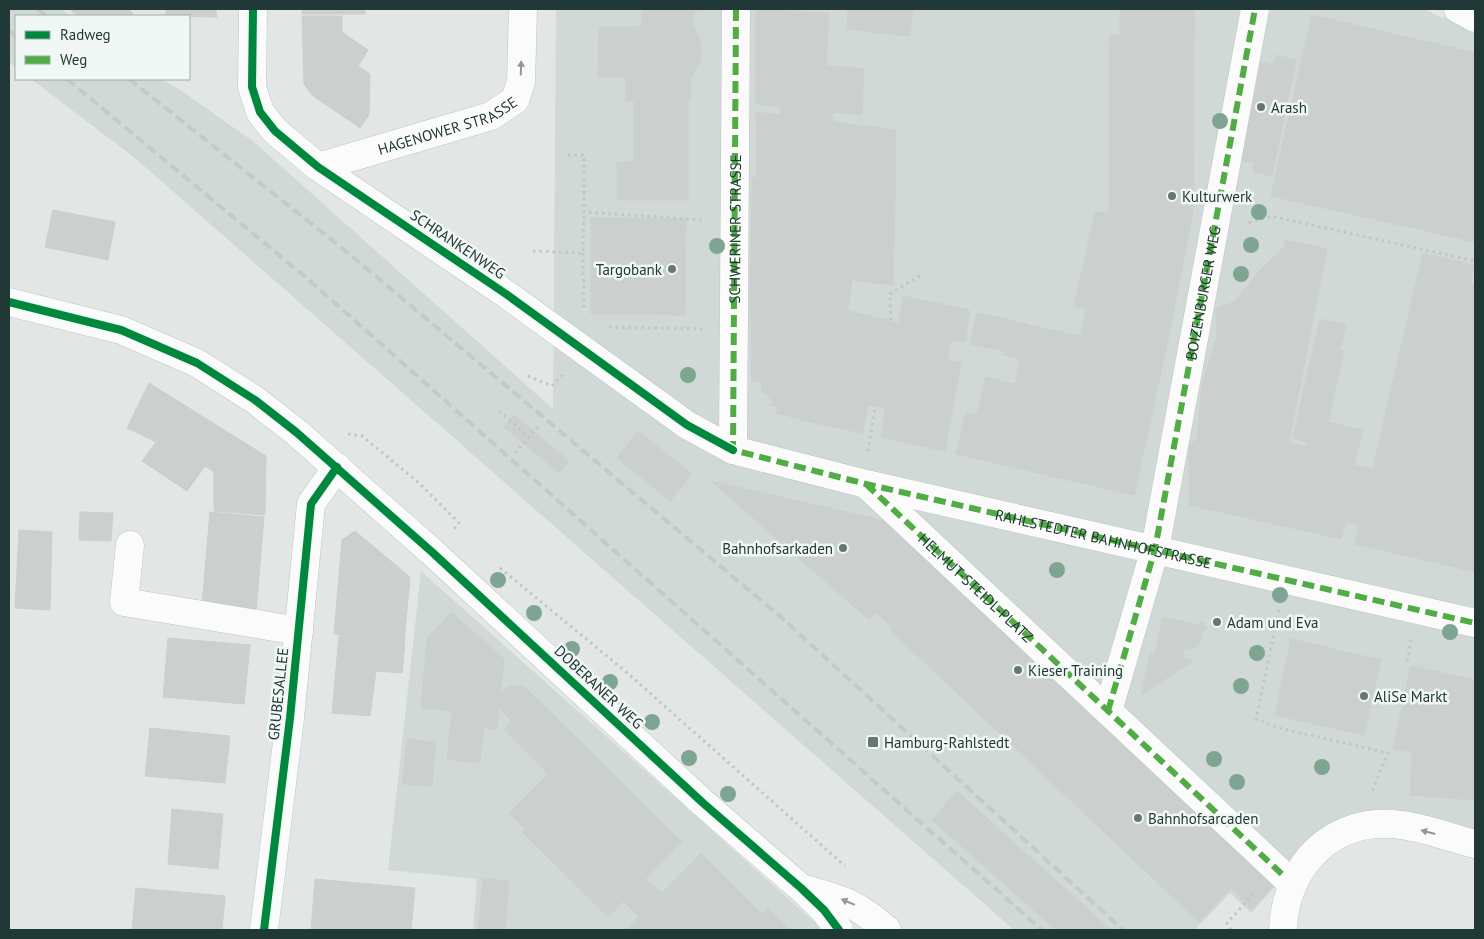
<svg xmlns="http://www.w3.org/2000/svg" width="1484" height="939" viewBox="0 0 1484 939" font-family="'PT Sans',sans-serif">
<rect width="100%" height="100%" fill="#e2e7e5"/>
<!-- built -->
<g fill="#d0d9d6">
<polygon points="9,9 61,9 70,16 16,16 16,68 9,62"/>
<polygon points="556,9 1425,9 1437,16 1475,25 1475,835 1400,815 1281,880 1251,913 1230,893 1195,930 1014,930 135,158 31,79 161,79 182,91 254,142 553,409"/>
<polygon points="421,571 821,928 822,930 473,930 477,879 388,870"/>
</g>
<!-- building -->
<g fill="#cbd0ce" stroke="#cbd0ce">
<polygon points="69,9 128,9 133,13 130,16 78,16"/>
<polygon points="166,9 216,9 217,17 166,16"/>
<rect x="302" y="9" width="63" height="5"/>
<rect x="642" y="9" width="59" height="2"/>
<polygon points="756,9 829,13 826,65 756,59"/>
<polygon points="848,9 913,9 910,36 847,29"/>
<polygon points="1120,9 1195,9 1194,36 1120,35"/>
<polygon points="642,11 693,11 693,26 642,27"/>
<polygon points="1312,15 1475,53 1475,242 1271,196"/>
<polygon points="302,16 342,16 342,32 368,50 358,66 370,74 369,115 360,128 312,95 304,84"/>
<polygon points="693,26 700,40 701,53 700,62 691,78 598,77 599,27"/>
<polygon points="1110,35 1194,36 1194,129 1109,128"/>
<polygon points="1276,55 1296,60 1272,176 1253,172 1254,163 1241,160 1261,62 1273,65"/>
<polygon points="756,59 864,69 862,115 833,112 833,122 781,115 781,107 756,104"/>
<polygon points="626,77 691,78 691,101 626,101"/>
<rect x="634" y="101" width="54" height="61"/>
<polygon points="756,112 896,130 895,204 757,178"/>
<polygon points="1109,128 1194,129 1193,212 1109,211"/>
<rect x="617" y="162" width="71" height="38"/>
<polygon points="752,177 895,204 893,285 852,280 848,310 750,292"/>
<polygon points="53,210 115,222 108,260 45,247"/>
<polygon points="1095,212 1193,212 1170,330 1074,306"/>
<polygon points="591,218 686,219 685,315 591,314"/>
<polygon points="1284,240 1327,249 1289,443 1270,523 1189,505 1189,444 1197,440 1202,384 1217,336 1216,308 1234,302 1260,270 1287,244 1283,243"/>
<polygon points="1423,253 1474,265 1470,284 1475,285 1475,384 1434,562 1355,544"/>
<polygon points="750,292 837,308 815,423 776,413 778,407 771,405 773,402 765,393 761,392 763,383 752,381"/>
<polygon points="903,296 969,310 966,342 951,340 947,361 961,362 945,451 881,437"/>
<polygon points="837,308 899,323 885,408 868,405 862,433 815,423"/>
<polygon points="1086,310 1170,330 1149,427 1066,408"/>
<polygon points="977,313 1015,321 1007,352 970,344"/>
<polygon points="1320,319 1346,325 1340,350 1344,351 1328,422 1363,430 1354,465 1372,469 1359,525 1346,522 1341,539 1270,523 1289,443 1306,447 1307,442 1293,438"/>
<polygon points="1015,321 1046,329 1039,361 1073,369 1051,476 956,454 966,412 977,415 986,377 1015,384 1020,359 1003,355 1005,351 1007,352"/>
<polygon points="1046,329 1081,336 1073,369 1039,361"/>
<polygon points="149,383 197,413 160,473 142,461 156,442 127,428"/>
<polygon points="1475,384 1475,572 1434,562"/>
<polygon points="1066,408 1149,427 1134,495 1051,476"/>
<polygon points="197,413 266,456 265,515 214,511 214,472 205,466 187,491 160,473"/>
<polygon points="514,415 569,461 559,473 504,427"/>
<polygon points="638,431 692,474 670,501 617,458"/>
<polygon points="711,481 868,517 930,576 886,622 876,612 869,620"/>
<polygon points="80,512 113,513 111,541 79,540"/>
<polygon points="210,512 264,517 256,611 202,606"/>
<polygon points="868,517 893,523 1276,884 1252,909 1231,888 1245,873"/>
<polygon points="19,530 52,532 50,610 15,608"/>
<polygon points="355,531 410,577 404,644 334,634 342,540"/>
<polygon points="930,576 1077,715 1031,763 890,630 892,628 886,622"/>
<polygon points="451,612 504,659 497,729 484,728 480,763 447,759 452,711 421,708 427,639"/>
<polygon points="1163,617 1197,625 1203,621 1207,629 1202,632 1199,644 1192,649 1184,647 1182,658 1193,661 1141,695 1150,653 1155,654"/>
<polygon points="339,636 405,644 402,673 376,671 370,716 332,713"/>
<polygon points="168,638 250,645 244,704 163,697"/>
<polygon points="1291,639 1381,660 1364,735 1275,715"/>
<polygon points="1411,666 1475,680 1475,800 1410,795 1412,752 1393,749"/>
<polygon points="511,686 524,686 682,842 608,917 522,832 525,829 509,813 548,774 504,730 512,721 499,708 501,692"/>
<polygon points="1077,715 1245,873 1199,922 1031,763"/>
<polygon points="150,728 230,736 225,783 145,776"/>
<polygon points="407,739 436,742 432,786 402,784"/>
<polygon points="957,791 1111,930 1056,930 932,820"/>
<polygon points="172,809 223,814 218,869 168,864"/>
<polygon points="701,853 762,914 768,908 790,930 626,930"/>
<polygon points="315,879 415,888 411,930 311,930"/>
<polygon points="483,879 509,881 505,930 478,930"/>
<polygon points="645,879 662,893 639,917 623,901"/>
<polygon points="136,888 225,896 222,930 132,930"/>
</g>
<g fill="none" stroke-linecap="round" stroke-linejoin="round">
<defs>
<g id="minor">
<polyline points="253,9 252,87 260,112 275,131 318,167 506,294 687,425 733,450 866,484 1475,623"/>
<polyline points="1458,9 1475,18"/>
<path id="s1" d="M318,167L491,116L515,100L521,82L523,9"/>
<polyline points="9,302 121,330 197,363 255,400 296,432 432,552 703,803 801,888 824,910 839,930"/>
<path id="s2" d="M733,450L736,9"/>
<polyline points="867,485 1285,877"/>
<polyline points="130,545 124,602 299,631"/>
<polyline points="1108,711 1155,549 1255,9"/>
<path d="M805,889C844,900 856,903 887,930"/>
<polyline points="264,930 290,718 311,504 337,467"/>
<path d="M1283,930C1285,865 1334,815 1401,825C1426,828 1451,838 1475,844"/>
</g>
</defs>
<!-- minor casing -->
<use href="#minor" stroke="#bfc4c2" stroke-width="29"/>
<!-- path -->
<g stroke="#c0c7c6" stroke-width="3" stroke-dasharray="2.5 4" stroke-linecap="butt">
<polyline points="568,155 584,155 584,212 702,220"/>
<polyline points="1249,223 1271,216 1475,261"/>
<polyline points="533,251 583,253 584,212"/>
<polyline points="583,253 584,310"/>
<polyline points="891,320 890,294 922,274"/>
<polyline points="609,327 703,329"/>
<polyline points="528,376 552,386 563,374"/>
<polyline points="499,411 529,437"/>
<polyline points="348,434 362,436 419,483 459,523 454,529"/>
<polyline points="868,451 875,407"/>
<polyline points="515,453 541,424"/>
<polyline points="500,568 625,671 845,866"/>
<polyline points="1279,610 1256,719 1279,728 1388,753 1372,792"/>
<polyline points="1407,661 1411,640"/>
<polyline points="1231,930 1227,923 1255,892"/>
</g>
<!-- minor -->
<use href="#minor" stroke="#fbfbfb" stroke-width="28"/>
<!-- rail -->
<g stroke="#c6c9c9" stroke-width="4" stroke-dasharray="10 5" stroke-linecap="butt">
<polyline points="37,9 47,16"/>
<polyline points="9,30 16,37"/>
<polyline points="67,79 309,280 1042,930"/>
<polyline points="129,79 347,252 782,618 1123,930"/>
</g>
<!-- quiet -->
<g stroke="#52ac45" stroke-width="6" stroke-dasharray="12 6" stroke-linecap="butt">
<path id="s3" d="M736,9L733,450L866,484L1475,623"/>
<path id="s4" d="M866,484L1285,877"/>
<path id="s5" d="M1108,711L1155,549L1255,9"/>
</g>
<defs>
<g id="cycleway">
<polyline points="253,9 252,87 260,112 275,131 318,167 506,294 687,425 733,450"/>
<polyline points="9,302 121,330 197,363 255,400 296,432 432,552 703,803 801,888 824,910 839,930"/>
<polyline points="264,930 290,718 311,504 337,467"/>
</g>
</defs>
<!-- cycleway casing -->
<use href="#cycleway" stroke="#f0f7f4" stroke-width="11"/>
<!-- cycleway -->
<use href="#cycleway" stroke="#00873e" stroke-width="8"/>
</g>
<!-- trees -->
<g fill="#7ea592">
<circle cx="1220" cy="121" r="8"/>
<circle cx="1259" cy="212" r="8"/>
<circle cx="1251" cy="245" r="8"/>
<circle cx="717" cy="246" r="8"/>
<circle cx="1241" cy="274" r="8"/>
<circle cx="688" cy="375" r="8"/>
<circle cx="1057" cy="570" r="8"/>
<circle cx="498" cy="580" r="8"/>
<circle cx="1280" cy="595" r="8"/>
<circle cx="534" cy="613" r="8"/>
<circle cx="1450" cy="632" r="8"/>
<circle cx="572" cy="649" r="8"/>
<circle cx="1257" cy="653" r="8"/>
<circle cx="610" cy="682" r="8"/>
<circle cx="1241" cy="686" r="8"/>
<circle cx="652" cy="722" r="8"/>
<circle cx="689" cy="758" r="8"/>
<circle cx="1214" cy="759" r="8"/>
<circle cx="1322" cy="767" r="8"/>
<circle cx="1237" cy="782" r="8"/>
<circle cx="728" cy="794" r="8"/>
</g>
<!-- one-way arrows -->
<defs><path id="oneway-solid" d="M-6-.8H1V-3.2L6.5 0L1 3.2V.8H-6Z" transform="scale(1.25)"/></defs>
<g fill="#8e9a98">
<use href="#oneway-solid" transform="translate(521 68) rotate(-88)"/>
<use href="#oneway-solid" transform="translate(1428 832) rotate(-165)"/>
<use href="#oneway-solid" transform="translate(848 902) rotate(-157)"/>
</g>
<!-- markers -->
<g fill="#657673" stroke="#f0f7f4" stroke-width="2">
<circle cx="1261" cy="107" r="5"/>
<circle cx="1172" cy="196" r="5"/>
<circle cx="672" cy="269" r="5"/>
<circle cx="843" cy="548" r="5"/>
<circle cx="1217" cy="622" r="5"/>
<circle cx="1018" cy="670" r="5"/>
<circle cx="1364" cy="696" r="5"/>
<rect x="867" y="736" width="12" height="12" rx="2.5"/>
<circle cx="1138" cy="818" r="5"/>
</g>
<g text-anchor="middle" dominant-baseline="central" stroke-width="5" stroke-linejoin="round" paint-order="stroke">
<!-- poi labels -->
<g font-size="15" fill="#213936" stroke="#f0f7f4" text-anchor="start">
<text x="1271" y="107">Arash</text>
<text x="1182" y="196">Kulturwerk</text>
<text x="662" y="269" text-anchor="end">Targobank</text>
<text x="833" y="548" text-anchor="end">Bahnhofsarkaden</text>
<text x="1227" y="622">Adam und Eva</text>
<text x="1028" y="670">Kieser Training</text>
<text x="1374" y="696">AliSe Markt</text>
<text x="884" y="742">Hamburg-Rahlstedt</text>
<text x="1148" y="818">Bahnhofsarcaden</text>
</g>
<!-- street labels -->
<g font-size="15" fill="#213936" stroke="#f0f7f4">
<text stroke="none"><textPath href="#s1" startOffset="136">HAGENOWER STRASSE</textPath></text>
<text stroke="none"><textPath href="#s2" startOffset="221">SCHWERINER STRASSE</textPath></text>
<text transform="translate(458 244) rotate(34)">SCHRANKENWEG</text>
<text stroke="none"><textPath href="#s5" startOffset="429">BOIZENBURGER WEG</textPath></text>
<text stroke="none"><textPath href="#s3" startOffset="822">RAHLSTEDTER BAHNHOFSTRASSE</textPath></text>
<text stroke="none"><textPath href="#s4" startOffset="151">HELMUT-STEIDL-PLATZ</textPath></text>
<text transform="translate(599 687) rotate(43)">DOBERANER WEG</text>
<text transform="translate(278 694) rotate(-84)">GRUBESALLEE</text>
</g>
</g>
<!-- border -->
<rect width="1484" height="939" fill="none" stroke="#213936" stroke-width="20"/>
<!-- legend -->
<rect x="15" y="15" width="175" height="65" fill="#f0f7f4" stroke="#9daba8"/>
<rect x="25" y="31" width="25" height="8" fill="#00873e" stroke="#9daba8"/>
<text x="60" y="40" font-size="15" fill="#213936">Radweg</text>
<rect x="25" y="56" width="25" height="8" fill="#52ac45" stroke="#9daba8"/>
<text x="60" y="65" font-size="15" fill="#213936">Weg</text>
</svg>
